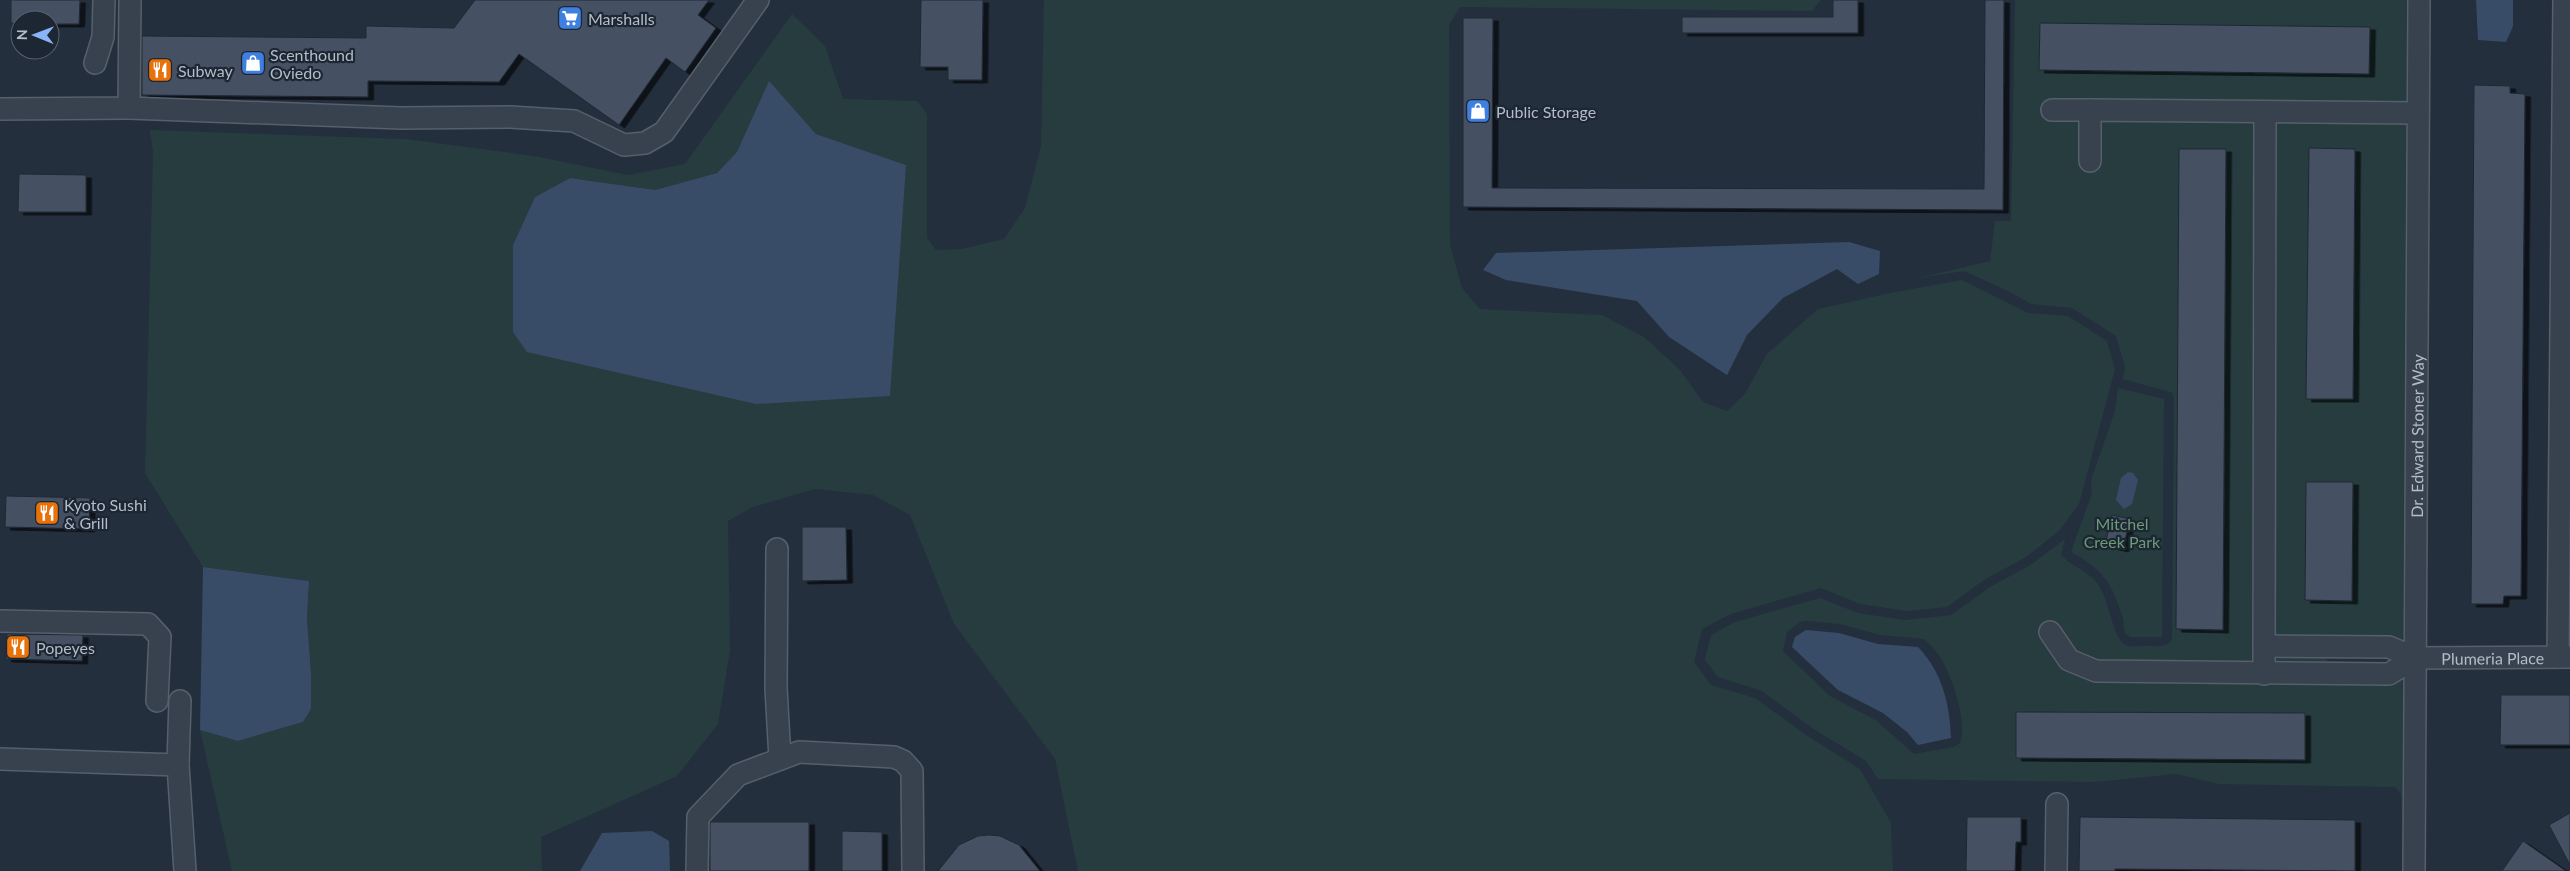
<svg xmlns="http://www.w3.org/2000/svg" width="2570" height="871" viewBox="0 0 2570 871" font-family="Lato,sans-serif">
<defs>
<filter id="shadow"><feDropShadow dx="5.5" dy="3" stdDeviation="0" flood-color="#0009"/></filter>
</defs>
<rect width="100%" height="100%" fill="#242f3e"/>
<!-- green -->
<g fill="#263c3f" fill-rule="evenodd">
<path d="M1044,0H1821L1812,11L1460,7L1449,25L1450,245L1462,288L1480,309L1602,315L1644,337L1680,370L1703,402L1727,411L1745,394L1767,354L1818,309L1890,293L1962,280L2028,313L2068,316L2107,341L2115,369L2079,504L2059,531L2026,557L1984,580L1947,607L1907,611L1860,604L1821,588L1731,614L1702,629L1694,662L1711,685L1755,698L1806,735L1860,769L1891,823L1893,871H1078L1055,759L954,624L910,515L873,495L815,489L753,507L728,521L730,650L718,724L677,776L541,837L542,871H232L200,730L238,741L303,722L311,708V674L307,618L309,581L203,567L145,473L153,152L150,130L406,139L534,156L628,175L685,164L792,14L825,46L843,99L917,101L927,114V238L936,250L962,249L1004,239L1025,208L1041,146ZM769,82L816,134L906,165L513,332V245L535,197L570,178L655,190L717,173L737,153Z"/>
<path d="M2015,0H2407L2403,641L2389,636H2327V685H2389L2403,679L2402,817L2401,794L2395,787L2219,784L2176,774L2095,782L1878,779L1866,761L1812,728L1762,691L1718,677L1705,660L1711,635L1735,622L1820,598L1858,613L1905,620L1951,615L1990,587L2032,564L2065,539L2061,555C2071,566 2087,570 2097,583C2110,598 2112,642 2128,646C2134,647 2141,646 2147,646C2157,646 2165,648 2172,640L2174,399L2173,393L2123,379L2125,367L2116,336L2072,308L2031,304L2008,291L1964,271L1919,278L1990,261L1995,221H2011ZM1807,621L1840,624L1880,635L1924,639C1928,644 1934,648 1938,654C1951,672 1968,721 1960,743L1954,747L1914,754L1877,721L1830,696L1783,651L1787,632L1800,622Z"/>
<path d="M2118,388L2164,399L2162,637H2130L2126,634C2122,628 2125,621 2122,615C2111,581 2102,569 2071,552L2092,493L2091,480L2115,411Z"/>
</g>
<!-- water -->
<g fill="#394c67">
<polygon points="2476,0 2513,0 2513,26 2506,42 2478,40"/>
<polygon points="769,81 816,134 906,165 890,396 756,404 527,352 513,332 513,245 535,197 570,178 655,190 717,173 737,152"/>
<polygon points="1849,242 1880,251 1879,274 1858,284 1837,269 1783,298 1747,335 1727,375 1669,337 1637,301 1506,280 1483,270 1496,253"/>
<polygon points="2128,472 2133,473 2138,480 2132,504 2124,509 2116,500 2121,478"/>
<polygon points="203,567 309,581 307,618 311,674 311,709 303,722 238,741 200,730"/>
<path d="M1806,630L1839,633L1878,644L1918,647C1942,672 1950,704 1951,738L1918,745L1907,732L1883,713L1838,690L1792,647L1795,637Z"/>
<polygon points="652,831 669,841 670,871 580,871 602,833"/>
</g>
<!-- building -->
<g fill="#455162" stroke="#1f2835" filter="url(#shadow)">
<polygon points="11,0 80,0 79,24 50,24 50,20 20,20 20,24 11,23"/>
<polygon points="475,0 709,0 698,15 716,28 685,72 666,58 619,125 519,54 499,82 368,81 368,97 142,95 142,36 366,38 366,26 454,28"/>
<polygon points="921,0 983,0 982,80 948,80 948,67 920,67"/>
<polygon points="1833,0 1858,0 1858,33 1682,33 1682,17 1833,17"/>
<polygon points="1985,0 2004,0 2003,210 1463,207 1463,18 1493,18 1492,188 1984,189"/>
<polygon points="2040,23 2370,27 2369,74 2039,70"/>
<polygon points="2474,85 2510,86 2510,93 2525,94 2521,596 2504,596 2503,604 2471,604"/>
<polygon points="2309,148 2355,149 2353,399 2306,399"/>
<polygon points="2179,149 2226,149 2223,630 2176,629"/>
<polygon points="19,174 86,175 86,212 18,212"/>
<polygon points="2306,482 2353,482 2352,601 2305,600"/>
<polygon points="6,496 90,498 89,529 5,527"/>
<polygon points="2112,515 2130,519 2123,549 2105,545"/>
<polygon points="802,527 846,527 847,580 802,581"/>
<polygon points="7,634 83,635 82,661 6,659"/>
<polygon points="2501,695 2570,695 2570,745 2500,745"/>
<polygon points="2016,712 2305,713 2305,760 2016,758"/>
<polygon points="2570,813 2570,865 2549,825"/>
<polygon points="1967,817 2021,817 2021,842 2016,842 2015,871 1966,871"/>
<polygon points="2080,817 2355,820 2355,871 2115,869 2115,871 2079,871"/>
<rect x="710" y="822" width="99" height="49"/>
<polygon points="842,831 882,832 882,871 842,871"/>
<polygon points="989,835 1000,836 1019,845 1040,871 938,871 959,845 978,836"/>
<polygon points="2523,841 2566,871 2502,871"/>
</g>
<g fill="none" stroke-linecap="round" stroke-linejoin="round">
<defs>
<g id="minor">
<polyline points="95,63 103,37 104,0"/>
<polyline points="129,108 401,118 510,117 574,121 624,145 645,143 664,132 758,0"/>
<polyline points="0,109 129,108 130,0"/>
<polyline points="2052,110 2090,110"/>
<polyline points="2090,161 2090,110 2418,113"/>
<polyline points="777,549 776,688 780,759"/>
<polyline points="0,621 148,624 160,637 157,701"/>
<polyline points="2050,632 2069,660 2096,671 2389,674 2415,658"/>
<path id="s1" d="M2264,646L2389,647L2415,658L2570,657"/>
<polyline points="2558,657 2564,0"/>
<polyline points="2264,674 2265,112"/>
<polyline points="0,759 178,765 185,871"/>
<polyline points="178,765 180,701"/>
<polyline points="697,871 698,817 738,775 799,752 894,757 903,761 912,771 913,871"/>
<polyline points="2056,871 2057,804"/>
<path id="s2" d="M2414,871L2419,0"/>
</g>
</defs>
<!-- minor casing -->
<use href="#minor" stroke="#565f6c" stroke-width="24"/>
<!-- minor -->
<use href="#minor" stroke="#38414e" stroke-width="21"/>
</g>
<!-- icons -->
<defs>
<symbol id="supermarket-square" viewBox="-11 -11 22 22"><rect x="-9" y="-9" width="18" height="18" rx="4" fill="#3f7fe0" stroke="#1d2633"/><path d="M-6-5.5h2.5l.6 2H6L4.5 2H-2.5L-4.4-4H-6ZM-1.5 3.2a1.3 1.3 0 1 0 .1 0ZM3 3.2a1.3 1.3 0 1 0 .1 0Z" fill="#fff"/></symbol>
<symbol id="shop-square" viewBox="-11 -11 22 22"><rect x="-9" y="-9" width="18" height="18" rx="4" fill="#3f7fe0" stroke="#1d2633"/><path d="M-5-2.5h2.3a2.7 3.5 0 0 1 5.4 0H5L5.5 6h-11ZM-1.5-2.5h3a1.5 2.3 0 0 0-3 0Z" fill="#fff"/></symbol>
<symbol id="restaurant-square" viewBox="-11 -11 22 22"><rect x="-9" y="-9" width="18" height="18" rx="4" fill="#e8710a" stroke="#1d2633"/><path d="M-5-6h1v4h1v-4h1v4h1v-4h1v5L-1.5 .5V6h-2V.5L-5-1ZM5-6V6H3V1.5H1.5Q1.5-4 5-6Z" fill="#fff"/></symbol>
</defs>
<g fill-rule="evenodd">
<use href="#supermarket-square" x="556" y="4" width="28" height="28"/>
<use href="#shop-square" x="239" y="49" width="28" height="28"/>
<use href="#restaurant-square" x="146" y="56" width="28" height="28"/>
<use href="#shop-square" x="1464" y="97" width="28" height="28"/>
<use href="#restaurant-square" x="33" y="499" width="28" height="28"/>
<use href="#restaurant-square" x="4" y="633" width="28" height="28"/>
</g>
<g text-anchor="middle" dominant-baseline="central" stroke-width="4.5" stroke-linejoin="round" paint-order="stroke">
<!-- poi labels -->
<g font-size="16" fill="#b4bcc9" stroke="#1d2633" text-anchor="start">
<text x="588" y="18">Marshalls</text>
<text x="270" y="54">Scenthound<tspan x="270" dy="18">Oviedo</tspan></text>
<text x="178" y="70">Subway</text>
<text x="1496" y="111">Public Storage</text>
<text x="64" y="504">Kyoto Sushi<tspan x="64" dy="18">&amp; Grill</tspan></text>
<text x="36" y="647">Popeyes</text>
</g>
<!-- street labels -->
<g font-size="16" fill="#b4bcc9" stroke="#1d2633">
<text stroke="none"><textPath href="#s2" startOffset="435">Dr. Edward Stoner Way</textPath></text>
<text stroke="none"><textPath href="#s1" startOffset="231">Plumeria Place</textPath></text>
</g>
<!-- park labels -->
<g font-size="16" fill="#6b9a76" stroke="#1d2633">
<text x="2122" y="523">Mitchel<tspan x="2122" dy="18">Creek Park</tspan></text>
</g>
</g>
<!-- north arrow -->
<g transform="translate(35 35) rotate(271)"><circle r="24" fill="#1d2633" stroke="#59626f"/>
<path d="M0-4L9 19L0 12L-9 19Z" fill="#8ab4f8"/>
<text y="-8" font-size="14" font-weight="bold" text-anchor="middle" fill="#b4bcc9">N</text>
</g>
</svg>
